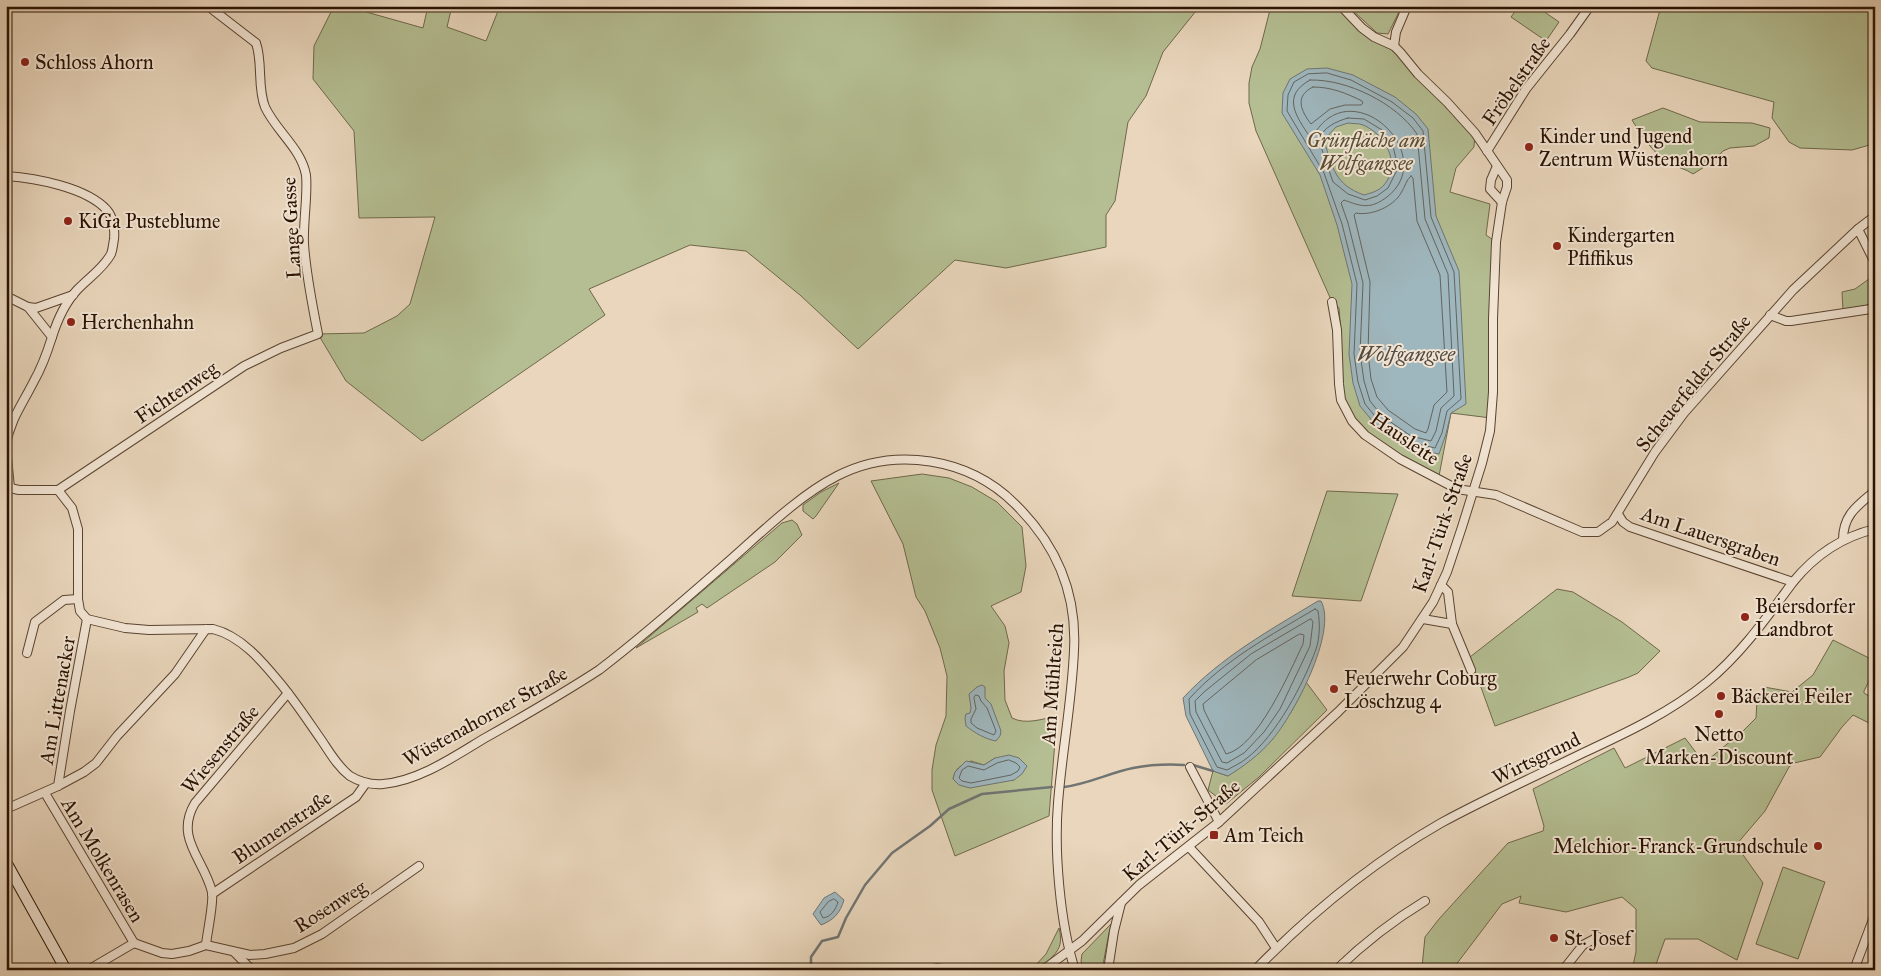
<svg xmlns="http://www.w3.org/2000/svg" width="1881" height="976" viewBox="0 0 1881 976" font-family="'IM FELL Great Primer',serif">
<rect width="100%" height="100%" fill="#e9d6bc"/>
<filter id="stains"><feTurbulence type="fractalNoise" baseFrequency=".004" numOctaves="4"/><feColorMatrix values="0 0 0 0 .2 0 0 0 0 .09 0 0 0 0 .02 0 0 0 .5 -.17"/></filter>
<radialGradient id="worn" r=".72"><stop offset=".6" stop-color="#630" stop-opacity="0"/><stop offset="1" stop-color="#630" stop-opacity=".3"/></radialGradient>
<!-- green -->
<g fill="#b4be92" stroke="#6f684a" fill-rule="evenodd">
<polygon points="334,6 345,6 423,28 428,6 452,6 447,27 486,41 498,11 501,6 1200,6 1163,52 1146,96 1128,122 1115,201 1106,215 1106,247 1006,268 955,260 858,349 800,295 746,251 690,245 589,289 605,315 422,441 346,381 318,334 364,333 397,316 410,304 435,217 359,218 354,131 313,79 314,46"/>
<path d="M1271,6H1341L1362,28L1394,46L1475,133L1474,147L1456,168L1450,192L1490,204L1486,235L1496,242L1491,418L1451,413L1439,476C1407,457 1348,434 1342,393C1341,384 1342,374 1342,366C1341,346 1341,327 1339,308L1332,302L1256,131L1249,103V83L1252,67L1260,49Z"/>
<polygon points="1348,6 1402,6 1388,34 1377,33"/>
<polygon points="1519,6 1536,6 1559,22 1546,41 1511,17"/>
<polygon points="1661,6 1875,6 1875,140 1873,144 1852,150 1800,148 1789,142 1772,118 1774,102 1652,68 1646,61"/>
<path d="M1663,108L1700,122L1752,123L1770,128L1769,138L1754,146L1730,148L1723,151L1714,161L1693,174C1686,169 1679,168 1671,164C1654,155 1642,136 1632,120Z"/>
<polygon points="1869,279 1875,295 1872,304 1843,310 1842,292 1855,289"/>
<path d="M922,474L949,478L972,487L997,502L1022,527L1026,566L1021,592L991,606L1005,626L1009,643L1004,671L1005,700L1012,718C1026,725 1042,719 1057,716L1049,816L955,856L932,790V770L936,745L946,716L947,676L940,648L925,611L916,597L903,544L871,481ZM995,758L1014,780L953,779C955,768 961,765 971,761L984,765Z"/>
<polygon points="839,483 816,516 813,519 803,511 803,505 821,492"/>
<polygon points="1327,491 1398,494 1361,601 1292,596"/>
<polygon points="792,520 797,524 802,535 775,562 707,608 702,604 696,608 698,612 636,648 782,523"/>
<polygon points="1557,589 1573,592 1622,622 1660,651 1638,673 1629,677 1495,726 1470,657"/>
<polygon points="1833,640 1875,661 1875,669 1864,691 1864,693 1875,700 1875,726 1853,715 1842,727 1820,757 1794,763 1789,767 1765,811 1736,845 1763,883 1737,960 1698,939 1665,939 1654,970 1632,970 1636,952 1636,909 1622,897 1566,912 1519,903 1521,896 1502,904 1452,970 1425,970 1422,967 1425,937 1439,919 1508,843 1543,831 1544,826 1533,789 1614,748 1625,768 1685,738 1704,763 1743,731 1756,718 1757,700 1764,687 1792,692 1813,675"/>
<polygon points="1306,682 1327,710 1259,777 1226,804 1208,790 1213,771 1228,776 1290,714"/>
<polygon points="1783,867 1825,882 1798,959 1756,944"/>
<polygon points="1111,924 1112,927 1109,933 1102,970 1083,970 1081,961 1082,954"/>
<path d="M1059,928C1065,951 1053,955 1038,970L1034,967L1046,954Z"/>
</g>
<!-- water -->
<g fill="#9eb6bd" stroke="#707472" fill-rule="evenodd">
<path d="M1327,68L1353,75L1395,97L1416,114L1428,129L1436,216L1459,271L1466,404L1451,413L1446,434L1439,454L1407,447L1375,424L1360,406L1353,383L1349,354L1352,284L1337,225L1320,175L1282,113L1283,93L1290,79L1307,69ZM1348,123C1353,124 1359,123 1363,125C1385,134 1402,164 1384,185C1379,191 1371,193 1364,195C1335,185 1332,167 1324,140L1336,127Z"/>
<path d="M1318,601H1321C1338,632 1293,716 1272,740C1259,755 1244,766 1228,776L1213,771L1186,716L1183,698C1221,657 1270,630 1318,601Z"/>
<path d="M982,685L985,687V698L991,704L1001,731L1000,736L996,741C985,739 975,733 966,726L965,718L966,714L970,713L971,708L969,694L977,687Z"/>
<polygon points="1009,755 1019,758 1027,766 1022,774 1014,780 970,788 959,785 953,779 955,772 966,761 984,765 995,758"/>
<path d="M835,892L844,900C840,913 834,920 821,925L813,914L824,898Z"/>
</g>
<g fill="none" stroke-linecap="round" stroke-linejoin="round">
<!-- shore -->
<g stroke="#64645f" stroke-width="1">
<polygon points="1327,73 1351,80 1392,102 1413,118 1423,131 1431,217 1454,272 1461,399 1447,411 1442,433 1435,448 1409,442 1378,420 1365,404 1358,382 1354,354 1357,284 1342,224 1324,173 1287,111 1288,95 1294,82 1308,74"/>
<path d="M1310,80C1347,79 1396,103 1417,134L1425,219L1448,274L1454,396L1441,408L1436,431L1431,441L1411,436L1382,416L1370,401L1364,381L1360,353L1363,283L1348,223L1341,203L1344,200C1362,207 1371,209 1387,197C1441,155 1351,69 1313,136L1310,137C1296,116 1281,96 1310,80Z"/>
<path d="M1313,87C1331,87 1346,93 1362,101L1363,103L1361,105H1345L1330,109L1311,124C1301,111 1294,96 1313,87Z"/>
<path d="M1348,118L1364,119L1382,130L1393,146L1398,168L1388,188L1377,196L1365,200L1348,194L1333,182L1319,141C1321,128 1337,121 1348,118Z"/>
<path d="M1411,176L1413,178L1417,221L1440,275L1447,392L1434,405L1428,429L1426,433L1415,429L1388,410L1377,397L1371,379L1368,353L1370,282L1354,215L1356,213C1371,216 1393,207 1401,193C1405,187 1406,180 1411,176Z"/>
<path d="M1315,609L1318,611C1320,623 1320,637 1316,649C1304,683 1276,736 1247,758C1241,763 1234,766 1227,770L1217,767L1190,714L1189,699C1223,661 1271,635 1315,609Z"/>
<polygon points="1311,619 1313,622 1310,646 1280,709 1264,732 1244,753 1227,763 1222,762 1196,712 1195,701 1204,692 1251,654"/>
<path d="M1300,634L1304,635L1303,644C1290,671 1258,747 1226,754L1204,710L1203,704L1256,660Z"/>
<polygon points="976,695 979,696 981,701 987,708 996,731 994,735 977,728 971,723 971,719 976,709 974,698"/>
<polygon points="1009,760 1016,763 1020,767 1018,771 1011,775 971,783 962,781 959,778 962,770 968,766 984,770 997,763"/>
<path d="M834,899L838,902C836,909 831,917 823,918L820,912L828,902Z"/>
</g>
<!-- stream -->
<g stroke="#707472" stroke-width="2.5">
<polyline points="1193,765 1213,771"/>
<path d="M1064,787C1088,784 1109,773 1133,768C1149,765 1168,764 1184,765"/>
<polyline points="811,970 811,957 822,941 838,937 846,918 865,885 892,853 930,826 949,809 982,794 1052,787"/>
</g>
<defs>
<g id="street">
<polyline points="1394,46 1396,32 1407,6"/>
<polyline points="1487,151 1526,89 1570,34 1590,6"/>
<polyline points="1497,166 1491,180 1490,189 1502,202"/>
<path d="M6,176C35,178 86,187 107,210C113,217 115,229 114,239C113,244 113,249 111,254C103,269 88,278 77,290C65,303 57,321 52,337"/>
<polyline points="1858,229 1875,263"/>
<path d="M6,296L28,307L52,337C47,353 42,367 34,381C23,403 10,420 6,445"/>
<polyline points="1332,302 1337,330 1339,384 1341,400 1352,421 1365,435 1400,459 1457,489 1496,495 1582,532 1598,532 1612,522 1655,452 1684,413 1793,290 1858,229 1875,216"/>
<polyline points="28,307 36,308 73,295"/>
<polyline points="1770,315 1786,321 1791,321 1871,309 1875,307"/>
<polyline points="6,446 10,488 6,490"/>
<path d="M10,488L19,490H58L72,508L78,529V599L80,611L87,619L125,628L149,630L213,629C241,636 262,661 280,683C295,701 308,721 322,741C330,753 338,767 350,776C360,782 371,785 383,784C419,781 455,756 485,738C524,716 562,694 599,670C641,638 681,603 721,568C756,538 796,497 837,476C895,446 969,458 1015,504C1056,544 1077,593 1074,650C1072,701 1062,752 1058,803C1054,851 1060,924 1075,970"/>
<path d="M58,490L244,366L281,348L318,334C312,304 306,274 304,244C303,222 308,194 306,175C301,148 276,131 265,107C257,87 263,63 256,43L208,6"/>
<path d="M1618,514L1623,522L1630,527L1793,582C1815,555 1841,537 1875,529"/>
<path d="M1843,540C1843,515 1857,506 1875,491"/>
<polyline points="1441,585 1448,592 1452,624 1471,670"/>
<polyline points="1423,619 1452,624"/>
<polyline points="27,653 35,622 64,600 78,599"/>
<polyline points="1190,767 1219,822"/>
<polyline points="58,786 70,711 87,619"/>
<polyline points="45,793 134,943"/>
<polyline points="6,809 58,786 84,772 96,763 117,736 175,674 206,629"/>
<polyline points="1189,847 1259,922 1276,948"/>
<polyline points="212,894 356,797 366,783"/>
<polyline points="134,943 162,953 172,954 189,951 206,945 250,955 265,954 294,948 322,934 419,866"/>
<path d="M206,945C207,933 214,903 212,892C204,859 174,838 195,803L288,693"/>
<polyline points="235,953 252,970"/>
<polyline points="88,970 134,943"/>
<polyline points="929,970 937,968 947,970"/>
<polyline points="1043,970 1082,941 1139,885 1219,822 1338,712 1403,647 1433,602 1447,572 1462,527 1482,463 1490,431 1493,392 1493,319 1496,242 1502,202 1507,187 1507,180 1475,133 1447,102 1418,74 1400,52 1394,46 1374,37 1362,28 1341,6"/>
<polyline points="1108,970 1114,931 1121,903"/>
<path d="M1255,970C1311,913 1371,863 1441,823C1487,798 1536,776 1583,753C1626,733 1671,712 1707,682C1742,653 1767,617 1793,582"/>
<path d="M1336,970C1363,944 1392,921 1425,901"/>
<polyline points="1563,970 1583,945 1598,937"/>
<polyline points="1854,970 1875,914"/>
</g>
<polyline id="secondary" points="6,862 66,970"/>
</defs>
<!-- street casing -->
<use href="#street" stroke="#5a4330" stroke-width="10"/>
<!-- secondary casing -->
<use href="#secondary" stroke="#2a1201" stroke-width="12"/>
<!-- street -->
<use href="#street" stroke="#f1e4d3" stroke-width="8"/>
<!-- secondary -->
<use href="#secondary" stroke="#f1e4d3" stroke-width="10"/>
</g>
<!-- markers -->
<g fill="#8f2418" stroke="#f1e4d3" stroke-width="2">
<circle cx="25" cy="62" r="5"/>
<circle cx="1529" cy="147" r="5"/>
<circle cx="68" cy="221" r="5"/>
<circle cx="1557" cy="246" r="5"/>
<circle cx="71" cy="322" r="5"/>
<circle cx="1745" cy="617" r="5"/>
<circle cx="1334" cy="689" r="5"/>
<circle cx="1721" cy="696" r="5"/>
<circle cx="1719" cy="714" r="5"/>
<rect x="1209" y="830" width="10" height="10" rx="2.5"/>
<circle cx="1818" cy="846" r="5"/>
<circle cx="1554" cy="938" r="5"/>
</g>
<g text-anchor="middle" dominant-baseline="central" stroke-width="4" stroke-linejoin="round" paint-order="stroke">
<!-- poi labels -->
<g font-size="20" fill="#2a1201" stroke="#f1e4d3" text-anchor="start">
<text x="35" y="62">Schloss Ahorn</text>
<text x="1539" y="136">Kinder und Jugend<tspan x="1539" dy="23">Zentrum Wüstenahorn</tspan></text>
<text x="78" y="221">KiGa Pusteblume</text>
<text x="1567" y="235">Kindergarten<tspan x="1567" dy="23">Pfiffikus</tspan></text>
<text x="81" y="322">Herchenhahn</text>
<text x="1755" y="606">Beiersdorfer<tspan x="1755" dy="23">Landbrot</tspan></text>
<text x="1344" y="678">Feuerwehr Coburg<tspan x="1344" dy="23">Löschzug 4</tspan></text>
<text x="1731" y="696">Bäckerei Feiler</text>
<text x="1719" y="734" text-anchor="middle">Netto<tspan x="1719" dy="23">Marken-Discount</tspan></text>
<text x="1224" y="835">Am Teich</text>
<text x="1808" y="846" text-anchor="end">Melchior-Franck-Grundschule</text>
<text x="1564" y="938">St. Josef</text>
</g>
<!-- street labels -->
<g font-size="20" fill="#2a1201" stroke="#f1e4d3">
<text transform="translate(1516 81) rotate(-55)">Fröbelstraße</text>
<text transform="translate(291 228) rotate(-93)">Lange Gasse</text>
<text transform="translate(1693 383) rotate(-51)">Scheuerfelder Straße</text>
<text transform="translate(176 392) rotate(-34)">Fichtenweg</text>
<text transform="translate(1405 438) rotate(34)">Hausleite</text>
<text transform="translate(1442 523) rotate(-71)">Karl-Türk-Straße</text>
<text transform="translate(1711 536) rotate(19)">Am Lauersgraben</text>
<text transform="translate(1052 684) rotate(-86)">Am Mühlteich</text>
<text transform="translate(57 700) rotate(-80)">Am Littenacker</text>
<text transform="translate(485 716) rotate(-29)">Wüstenahorner Straße</text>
<text transform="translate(220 749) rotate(-50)">Wiesenstraße</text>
<text transform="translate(1536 758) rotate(-26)">Wirtsgrund</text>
<text transform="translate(282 827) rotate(-34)">Blumenstraße</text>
<text transform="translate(1181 830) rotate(-40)">Karl-Türk-Straße</text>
<text transform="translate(103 860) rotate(59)">Am Molkenrasen</text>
<text transform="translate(330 906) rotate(-32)">Rosenweg</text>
</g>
<!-- park labels -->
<g font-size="20" font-style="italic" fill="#5a4e34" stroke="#f1e4d3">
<text x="1366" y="140">Grünfläche am<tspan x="1366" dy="23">Wolfgangsee</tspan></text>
</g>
<!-- water labels -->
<g font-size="21" font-style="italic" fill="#534b43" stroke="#f1e4d3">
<text x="1406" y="354">Wolfgangsee</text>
</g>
</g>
<!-- margin -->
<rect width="1881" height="976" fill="none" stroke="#e9d6bc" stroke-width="25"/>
<rect x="8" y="8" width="1866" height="961" fill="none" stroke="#2a1201" stroke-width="2.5"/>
<rect x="12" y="12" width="1856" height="951" fill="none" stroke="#2a1201"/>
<rect width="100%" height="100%" filter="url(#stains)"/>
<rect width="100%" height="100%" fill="url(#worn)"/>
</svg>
